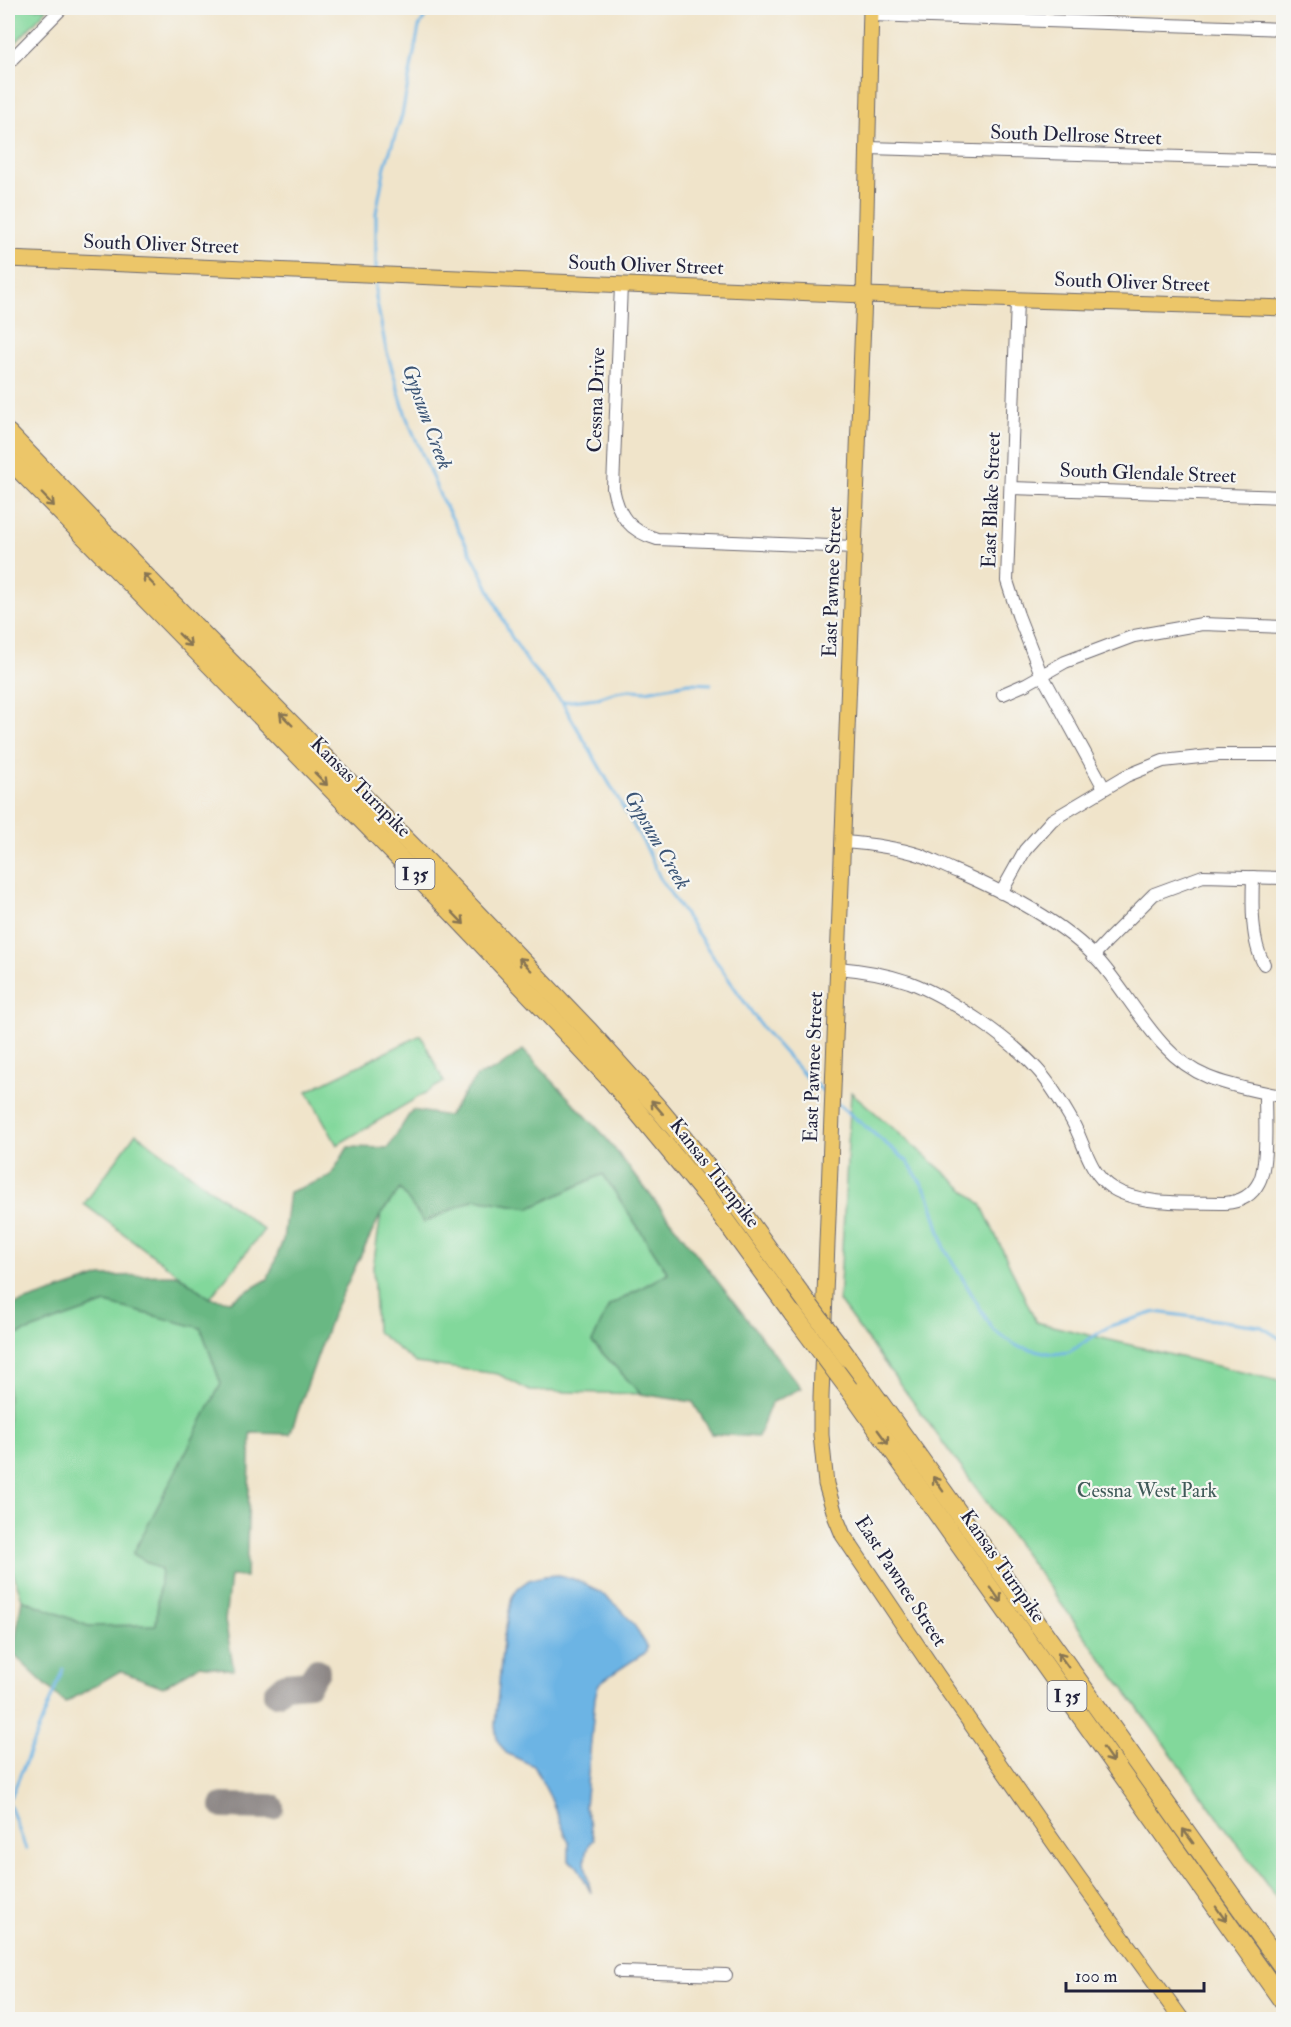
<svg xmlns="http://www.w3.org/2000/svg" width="1291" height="2027" viewBox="0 0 1291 2027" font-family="'IM FELL Double Pica',serif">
<rect width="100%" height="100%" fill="#f6f6f2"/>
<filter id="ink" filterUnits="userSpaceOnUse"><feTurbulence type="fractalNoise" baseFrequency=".0167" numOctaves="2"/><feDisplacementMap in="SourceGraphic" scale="12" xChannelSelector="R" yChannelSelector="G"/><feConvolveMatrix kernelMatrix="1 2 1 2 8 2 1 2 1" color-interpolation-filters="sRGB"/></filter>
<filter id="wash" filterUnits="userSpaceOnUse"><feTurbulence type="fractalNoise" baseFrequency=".008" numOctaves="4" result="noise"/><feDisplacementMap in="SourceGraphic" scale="24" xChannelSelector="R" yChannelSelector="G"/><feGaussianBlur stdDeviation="1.35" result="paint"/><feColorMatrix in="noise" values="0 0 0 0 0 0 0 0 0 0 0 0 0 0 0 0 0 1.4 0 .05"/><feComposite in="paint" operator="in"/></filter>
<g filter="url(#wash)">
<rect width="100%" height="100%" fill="#f0e4ca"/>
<!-- green -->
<g fill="#82d89b" stroke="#527d6b" stroke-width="1.5">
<polygon points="8,8 48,8 8,51"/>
<polygon points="421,1035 444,1082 337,1145 307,1091"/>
<polygon points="851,1092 981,1204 1036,1322 1283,1382 1283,1906 839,1301"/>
<polygon points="136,1133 264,1230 210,1298 84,1204"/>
<polygon points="603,1174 668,1273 609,1306 592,1342 641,1394 530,1391 498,1374 416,1363 376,1331 373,1267 381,1214 400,1188 424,1222 475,1199 530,1208"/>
<polygon points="106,1303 201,1328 221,1384 134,1553 161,1570 156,1625 88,1626 22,1599 11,1566 8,1565 8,1338"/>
</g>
<!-- forest -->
<polygon fill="#69b883" stroke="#466d5f" stroke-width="1.5" points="523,1050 602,1133 801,1388 771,1403 758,1437 712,1434 693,1402 641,1394 592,1342 609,1306 668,1273 603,1174 530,1208 475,1199 424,1222 400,1189 381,1214 332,1315 290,1434 251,1433 246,1577 230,1576 225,1621 234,1670 200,1665 163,1687 120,1671 65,1703 13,1654 22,1599 88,1626 156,1625 161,1570 133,1554 221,1384 201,1328 106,1303 8,1338 8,1307 101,1276 178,1275 210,1298 230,1301 268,1279 283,1240 289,1192 330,1177 348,1147 388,1148 412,1110 448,1116 477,1076 498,1068"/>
<!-- water -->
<path fill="#6cb4e4" stroke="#476b90" stroke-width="1.5" d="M558,1575C596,1582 632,1613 647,1648L645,1653C641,1655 601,1681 599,1684C597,1688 596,1693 595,1698L585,1807L594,1840C578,1852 588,1876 591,1893L577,1866L569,1861V1843L550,1797L534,1766L506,1753L497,1740L495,1725L503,1641L512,1597L518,1588L529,1580L544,1576Z"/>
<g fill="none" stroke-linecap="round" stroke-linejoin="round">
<!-- stream -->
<g stroke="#6cb4e4" stroke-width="3">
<polyline points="376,271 376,213 385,166 402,115 419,27 431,8"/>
<polyline points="376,280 376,298 386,349 406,416 441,498 479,568 511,636 529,664 562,702 646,847 660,878 712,955 764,1030 805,1076 828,1095"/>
<polyline points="562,702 598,698 616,692 630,690 646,691 689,683 711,684"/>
<polyline points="838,1104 907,1161 929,1195 945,1249 993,1330 1017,1346 1053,1354 1069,1352 1110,1326 1156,1312 1260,1326 1284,1341"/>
<polyline points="26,1849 8,1800 14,1790 63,1669"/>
</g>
<!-- taxiway -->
<g stroke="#898382" stroke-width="26">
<polyline points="276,1693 285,1685 309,1683 317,1671"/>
<polyline points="223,1806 271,1807"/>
</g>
</g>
</g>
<g filter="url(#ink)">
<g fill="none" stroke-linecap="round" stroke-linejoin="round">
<defs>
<g id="minor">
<polyline points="871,15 1284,29"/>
<polyline points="8,63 62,8"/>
<polyline points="868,148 1284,160"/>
<path d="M621,285L613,488C618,515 629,531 657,539L855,547"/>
<polyline points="1017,300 1007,581 1018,615 1039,669 1104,788"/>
<polyline points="1011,488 1284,497"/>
<polyline points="1003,694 1026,684 1065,662 1134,636 1202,624 1284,627"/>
<path d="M844,842C870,844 895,847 920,855C933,860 945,867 958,872C1006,893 1064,922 1100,962C1134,1001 1158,1057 1208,1077C1232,1087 1259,1091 1284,1097"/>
<path d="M1253,877C1252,903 1251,942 1264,964"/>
<polyline points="1001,893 1025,850 1052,820 1126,776 1163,761 1219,755 1284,755"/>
<polyline points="1093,956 1108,940 1154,894 1203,876 1284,878"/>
<path d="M838,968C862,970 886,974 909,982C949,997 1009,1038 1037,1069C1051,1084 1061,1102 1071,1119C1084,1141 1089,1174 1112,1188C1141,1206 1192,1202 1225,1203C1239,1202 1252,1196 1259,1182C1268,1165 1265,1114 1265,1093"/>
<polyline points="620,1972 726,1975"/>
</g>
<g id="major">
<polyline points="871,8 864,295 821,1397 821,1435 826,1484 836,1518 843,1535 937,1675 1078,1877 1182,2020"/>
<polyline points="8,259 864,295 1284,308"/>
</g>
<g id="highway">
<polyline points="8,433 161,592 416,850 589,1031 658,1108 723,1186 795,1286"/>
<polyline points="8,458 448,908 612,1081 708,1197 793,1314"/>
<polyline points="848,1358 1284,1969"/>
<polyline points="849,1389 1284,2003"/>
</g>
</defs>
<!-- minor casing -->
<use href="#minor" stroke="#6a666d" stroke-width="14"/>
<!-- major casing -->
<use href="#major" stroke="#6a666d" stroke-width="17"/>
<!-- highway casing -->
<use href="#highway" stroke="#6a666d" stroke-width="20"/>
<!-- minor -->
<use href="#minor" stroke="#fff" stroke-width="12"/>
<!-- major -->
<use href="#major" stroke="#ecc669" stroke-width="15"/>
<!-- highway -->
<use href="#highway" stroke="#ecc669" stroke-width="18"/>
<defs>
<g id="highway-bridge">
<polyline points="795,1286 848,1358"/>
<polyline points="793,1314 849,1389"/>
</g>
</defs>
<!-- highway-bridge casing -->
<use href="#highway-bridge" stroke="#6a666d" stroke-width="20" stroke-linecap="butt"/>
<!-- highway-bridge -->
<use href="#highway-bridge" stroke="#ecc669" stroke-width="18"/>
</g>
<!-- one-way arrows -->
<defs><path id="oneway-shaft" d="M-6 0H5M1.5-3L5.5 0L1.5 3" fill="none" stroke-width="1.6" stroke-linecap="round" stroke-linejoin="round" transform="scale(1.5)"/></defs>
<g stroke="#877452">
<use href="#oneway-shaft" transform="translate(48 500) rotate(46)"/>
<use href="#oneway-shaft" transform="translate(149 580) rotate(-134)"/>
<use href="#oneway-shaft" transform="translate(185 640) rotate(45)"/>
<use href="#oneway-shaft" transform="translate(286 719) rotate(-135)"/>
<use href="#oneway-shaft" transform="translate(321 779) rotate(45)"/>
<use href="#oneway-shaft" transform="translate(458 918) rotate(46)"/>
<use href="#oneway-shaft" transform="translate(525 964) rotate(-134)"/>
<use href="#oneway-shaft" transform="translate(657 1107) rotate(-131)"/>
<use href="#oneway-shaft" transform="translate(883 1437) rotate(54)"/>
<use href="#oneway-shaft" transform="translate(938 1484) rotate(-125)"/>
<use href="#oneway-shaft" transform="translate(996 1595) rotate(55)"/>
<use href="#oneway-shaft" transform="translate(1063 1660) rotate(-126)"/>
<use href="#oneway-shaft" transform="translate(1108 1755) rotate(55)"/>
<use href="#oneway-shaft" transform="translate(1188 1836) rotate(-126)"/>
<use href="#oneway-shaft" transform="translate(1221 1914) rotate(55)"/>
</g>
</g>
<g text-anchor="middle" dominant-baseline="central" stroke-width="4.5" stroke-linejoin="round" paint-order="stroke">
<!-- shield labels -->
<g fill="#f6f6f2" stroke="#626272" stroke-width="1.5">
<rect x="395.5" y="859" width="39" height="30" rx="4.5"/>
<rect x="1047.5" y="1681" width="39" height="30" rx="4.5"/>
</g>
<g font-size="18" font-weight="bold" fill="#22223b">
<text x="415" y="874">I 35</text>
<text x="1067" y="1696">I 35</text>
</g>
<!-- street labels -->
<g font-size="20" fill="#22223b" stroke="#f6f6f2">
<text transform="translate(1076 135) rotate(2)">South Dellrose Street</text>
<text transform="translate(161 244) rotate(2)">South Oliver Street</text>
<text transform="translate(646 265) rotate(2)">South Oliver Street</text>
<text transform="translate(1132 282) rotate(2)">South Oliver Street</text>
<text transform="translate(596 400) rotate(-88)">Cessna Drive</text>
<text transform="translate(1148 473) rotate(2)">South Glendale Street</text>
<text transform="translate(991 500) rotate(-88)">East Blake Street</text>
<text transform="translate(832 582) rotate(-88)">East Pawnee Street</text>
<text transform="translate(361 787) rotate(45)">Kansas Turnpike</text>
<text transform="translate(813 1067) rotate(-88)">East Pawnee Street</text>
<text transform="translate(715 1173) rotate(52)">Kansas Turnpike</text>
<text transform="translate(1003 1566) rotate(55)">Kansas Turnpike</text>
<text transform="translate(901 1581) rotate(57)">East Pawnee Street</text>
</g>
<!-- park labels -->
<g font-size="20" fill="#3f5958" stroke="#f6f6f2">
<text x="1147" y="1490">Cessna West Park</text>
</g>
<!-- water labels -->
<g font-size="21" font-style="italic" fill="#3c5576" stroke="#f6f6f2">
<text transform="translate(427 417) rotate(70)">Gypsum Creek</text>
<text transform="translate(657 840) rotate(60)">Gypsum Creek</text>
</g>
</g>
<!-- margin -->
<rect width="1291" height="2027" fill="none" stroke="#f6f6f2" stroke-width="30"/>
<!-- scale -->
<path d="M1066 1982v9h138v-9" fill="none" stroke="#22223b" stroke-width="3"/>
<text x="1075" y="1982" font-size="18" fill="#22223b" stroke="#f6f6f2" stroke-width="4.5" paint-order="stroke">100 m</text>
</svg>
